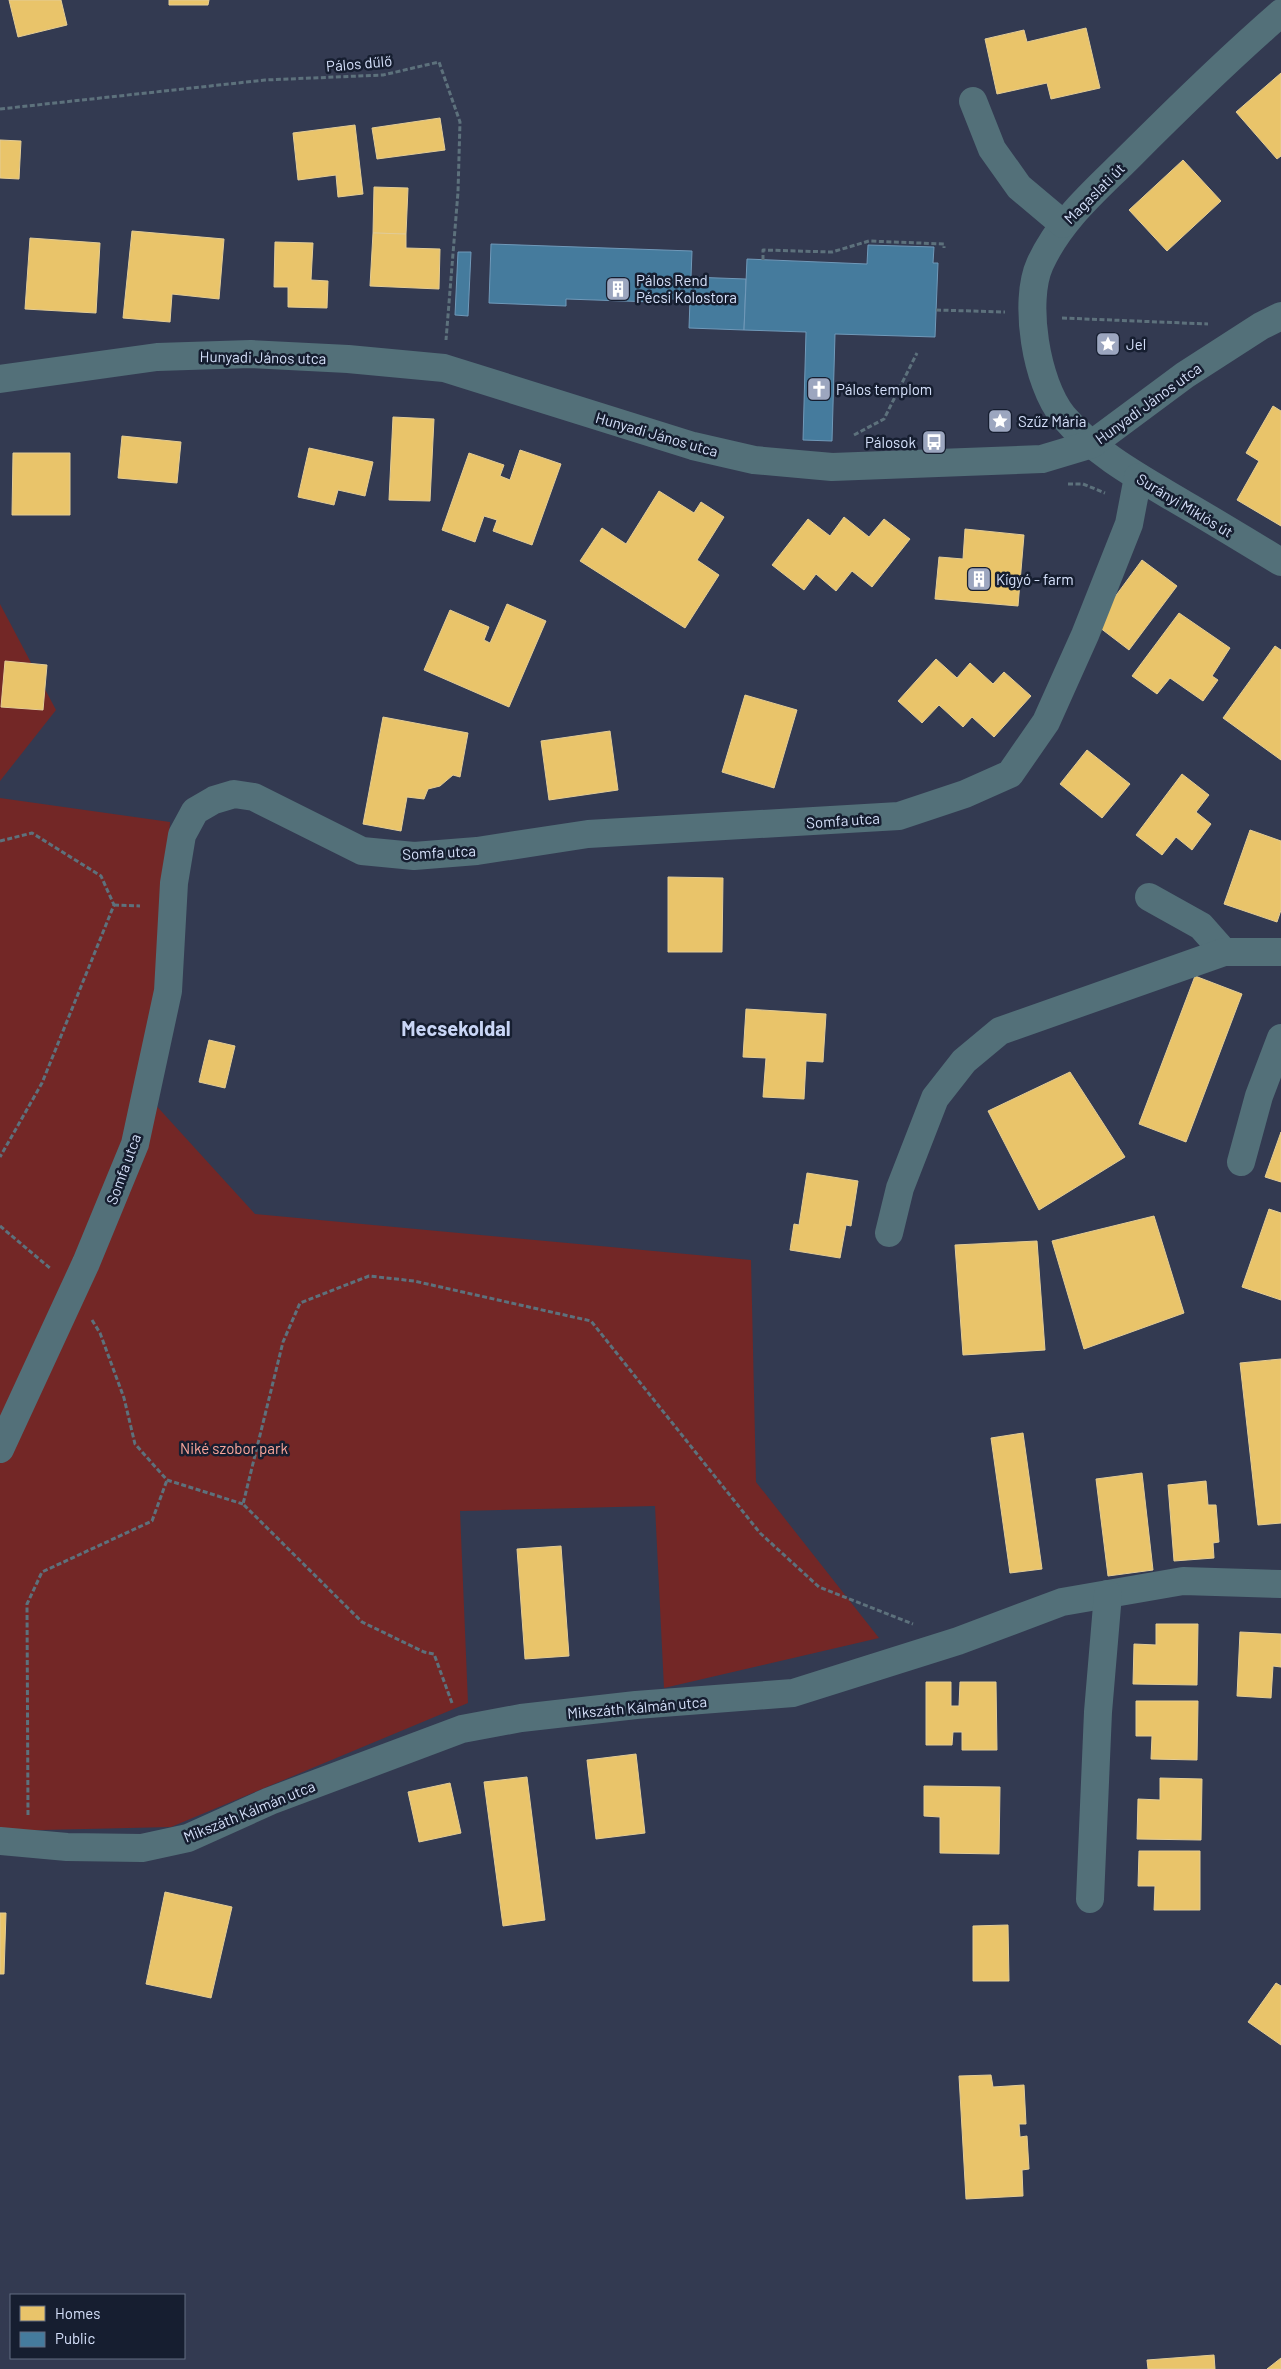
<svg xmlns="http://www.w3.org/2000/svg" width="1281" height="2369" viewBox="0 0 1281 2369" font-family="Barlow,sans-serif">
<rect width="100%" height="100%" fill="#333a51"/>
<!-- green -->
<g fill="#732726">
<polygon points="0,604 56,710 0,781"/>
<polygon points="0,798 170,822 152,1101 255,1214 751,1260 756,1482 879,1638 664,1688 655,1506 460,1511 468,1703 171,1827 0,1831"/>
</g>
<!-- homes -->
<g fill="#e9c46a" stroke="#e3cc95">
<polygon points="9,0 61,0 67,25 18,37"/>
<polygon points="169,0 209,0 208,5 169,5"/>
<polygon points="1086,28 1100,88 1051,99 1047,83 997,94 985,39 1024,30 1027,42"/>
<polygon points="1281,73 1281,156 1277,159 1236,112"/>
<polygon points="440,118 445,150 377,159 372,128"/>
<polygon points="355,125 363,194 338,197 336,175 298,180 293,133"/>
<polygon points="0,140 21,141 19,179 0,178"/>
<polygon points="1183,160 1221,201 1167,251 1129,210"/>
<polygon points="374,187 408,188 406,234 373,233"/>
<polygon points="132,231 224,239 219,299 172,294 170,322 123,318"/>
<polygon points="373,233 406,234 406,248 440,249 439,289 370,286"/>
<polygon points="30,238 100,243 96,313 25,309"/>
<polygon points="275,242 313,243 311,280 328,281 327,308 288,307 288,287 274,287"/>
<polygon points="1273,406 1281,411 1281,526 1237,500 1259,461 1246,453"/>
<polygon points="393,417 434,419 430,501 389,500"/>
<polygon points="122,436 181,442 177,483 118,478"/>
<polygon points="309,448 373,462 365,496 338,490 334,505 298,497"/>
<polygon points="520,450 561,464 532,545 493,531 497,520 484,516 475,542 442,530 469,453 504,465 500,476 510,480"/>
<polygon points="13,453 70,453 70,515 12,515"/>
<polygon points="659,491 694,513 701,502 724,517 697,560 719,575 685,628 580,561 602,528 626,544"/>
<polygon points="844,517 869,537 884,519 910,539 872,587 852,571 836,591 816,574 804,590 772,565 808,519 830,536"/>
<polygon points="965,529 1024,535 1018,606 935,599 939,557 963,559"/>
<polygon points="1142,560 1177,586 1129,650 1095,624"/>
<polygon points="507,604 546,621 509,707 424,670 450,610 489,627 484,640 490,643"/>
<polygon points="1179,613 1230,648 1212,676 1218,680 1203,701 1170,678 1157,694 1132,676"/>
<polygon points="1275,646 1281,650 1281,760 1223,718"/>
<polygon points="936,659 957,678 970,663 993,684 1004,672 1031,696 994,737 972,717 963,727 939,705 922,723 898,701"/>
<polygon points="5,661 47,665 43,710 1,707"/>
<polygon points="745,695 797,710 774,788 722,772"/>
<polygon points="383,717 468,733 460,777 453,775 440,786 428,789 424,799 407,797 401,831 363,824"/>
<polygon points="610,731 618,790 549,800 541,741"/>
<polygon points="1087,750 1130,784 1102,818 1060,784"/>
<polygon points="1182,774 1209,795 1196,812 1211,824 1192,850 1176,837 1162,855 1136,835"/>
<polygon points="1250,830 1281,841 1281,910 1277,922 1224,904"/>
<polygon points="668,877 723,878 722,952 668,952"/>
<polygon points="1195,976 1242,994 1186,1142 1139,1124"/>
<polygon points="746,1009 826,1014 823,1062 806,1061 804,1099 763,1097 766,1058 743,1057"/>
<polygon points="209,1040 235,1046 225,1088 199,1082"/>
<polygon points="1070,1072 1125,1157 1039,1210 988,1111"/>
<polygon points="1281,1132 1281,1182 1265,1177"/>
<polygon points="807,1173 858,1181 851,1226 846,1225 840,1258 790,1250 794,1224 799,1225"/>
<polygon points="1269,1209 1281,1213 1281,1300 1242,1287"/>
<polygon points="1154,1216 1184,1313 1084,1349 1052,1241"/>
<polygon points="1037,1241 1045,1350 963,1355 955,1245"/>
<polygon points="1281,1359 1281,1523 1258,1525 1240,1363"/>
<polygon points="1023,1433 1042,1569 1010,1573 991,1438"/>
<polygon points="1142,1473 1153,1570 1108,1576 1096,1479"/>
<polygon points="1206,1481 1208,1505 1216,1505 1219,1542 1213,1543 1214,1558 1174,1561 1168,1485"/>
<polygon points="561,1546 569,1656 525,1659 517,1549"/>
<polygon points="1156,1624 1198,1624 1197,1685 1133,1684 1134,1644 1156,1645"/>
<polygon points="1240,1632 1281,1634 1281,1667 1273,1666 1271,1698 1237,1696"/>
<polygon points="926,1682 951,1682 951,1706 959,1706 960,1682 996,1682 997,1750 962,1750 962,1732 953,1732 952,1745 926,1745"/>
<polygon points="1136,1701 1198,1701 1197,1760 1151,1759 1152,1736 1136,1736"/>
<polygon points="636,1754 645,1833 596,1839 587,1760"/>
<polygon points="527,1777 545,1920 503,1926 484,1782"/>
<polygon points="1160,1778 1202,1779 1201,1840 1137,1839 1138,1799 1160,1800"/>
<polygon points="450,1783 461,1833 419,1842 408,1792"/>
<polygon points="924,1786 1000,1787 999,1854 940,1853 940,1817 924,1816"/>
<polygon points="1139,1851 1200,1851 1200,1910 1154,1910 1155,1886 1138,1886"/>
<polygon points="165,1892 232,1907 211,1998 146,1984"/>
<polygon points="0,1913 6,1913 4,1974 0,1974"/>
<polygon points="1008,1925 1009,1981 973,1981 973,1926"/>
<polygon points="1276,1983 1281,1986 1281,2045 1248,2022"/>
<polygon points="991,2075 993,2087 1024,2085 1026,2124 1019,2124 1020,2137 1027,2136 1029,2169 1022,2170 1023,2196 966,2199 959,2076"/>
<polygon points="1214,2355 1215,2369 1148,2369 1147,2360"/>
<polygon points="1281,2358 1281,2369 1267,2369"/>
</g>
<!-- public -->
<g fill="#457b9d" stroke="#7099b9">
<polygon points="491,244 692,251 691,277 746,279 744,330 689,328 690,300 654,298 653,302 566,299 566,306 489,303"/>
<polygon points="868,245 934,247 933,263 938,263 935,337 835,334 832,441 803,440 806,332 744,330 747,259 867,264"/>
<polygon points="458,252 471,252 468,316 455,315"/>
</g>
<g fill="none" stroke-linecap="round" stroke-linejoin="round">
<!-- path -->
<g stroke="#5d717c" stroke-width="3" stroke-dasharray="5 2.5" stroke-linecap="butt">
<polyline points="0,109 265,80 383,75 439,62 460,122 458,192 446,340"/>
<polyline points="763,260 763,250 832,252 869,241 944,244 944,248"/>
<polyline points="936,310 1005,312"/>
<polyline points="1062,318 1208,324"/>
<polyline points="854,435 884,419 917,353"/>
<polyline points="1068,484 1083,484 1105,493"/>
<polyline points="0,841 32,833 101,876 114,905 42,1083 0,1157"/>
<polyline points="114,905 140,906"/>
<polyline points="0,1226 51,1269"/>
<polyline points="92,1320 100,1333 124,1398 135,1444 167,1480 243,1504"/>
<polyline points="452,1703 434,1654 424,1652 362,1622 243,1504 283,1342 300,1303 369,1276 414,1281 591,1321 760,1533 819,1587 913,1624"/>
<polyline points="28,1815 27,1604 42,1572 152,1521 167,1480"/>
</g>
<!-- minor -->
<g stroke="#537079" stroke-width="28">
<path d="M1281,13C1228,59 1178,108 1129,157C1095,191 1060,220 1040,264C1023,301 1036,383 1063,416C1095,454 1142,479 1184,504C1217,523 1249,543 1281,562"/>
<polyline points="973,101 992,149 1019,187 1063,224"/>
<polyline points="0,379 157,357 251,354 348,359 444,368 693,446 754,460 832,467 1042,459 1092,444 1185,375 1261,326 1281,316"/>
<polyline points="1149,897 1201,926 1224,952"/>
<polyline points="1241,1162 1259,1096 1281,1038"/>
<polyline points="889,1233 900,1188 935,1098 964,1061 1000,1031 1224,952 1281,952"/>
<polyline points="0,1449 86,1263 135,1144 168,991 174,883 182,835 195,811 214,800 234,794 254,797 362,851 414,856 477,851 588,834 899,816 965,794 1010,774 1046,722 1085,635 1129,524 1138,477"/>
<polyline points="0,1841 67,1847 142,1848 188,1838 270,1801 462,1729 521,1718 636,1705 793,1693 958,1641 1062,1602 1183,1581 1281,1584"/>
<polyline points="1090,1899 1098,1712 1108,1594"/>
</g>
</g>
<!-- icons -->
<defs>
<symbol id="building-square" viewBox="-11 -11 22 22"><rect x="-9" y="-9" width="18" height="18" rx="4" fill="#9ca6bf" stroke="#161e30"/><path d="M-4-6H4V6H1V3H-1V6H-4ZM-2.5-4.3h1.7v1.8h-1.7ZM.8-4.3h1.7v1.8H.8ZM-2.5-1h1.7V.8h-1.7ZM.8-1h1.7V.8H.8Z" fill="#fff"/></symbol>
<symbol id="sight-square" viewBox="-11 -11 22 22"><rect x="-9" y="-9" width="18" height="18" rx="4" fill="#9ca6bf" stroke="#161e30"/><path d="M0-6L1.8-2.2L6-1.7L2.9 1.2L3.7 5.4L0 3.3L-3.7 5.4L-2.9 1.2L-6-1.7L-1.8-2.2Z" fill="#fff"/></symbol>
<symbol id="church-square" viewBox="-11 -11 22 22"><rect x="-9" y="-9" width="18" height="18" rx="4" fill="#9ca6bf" stroke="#161e30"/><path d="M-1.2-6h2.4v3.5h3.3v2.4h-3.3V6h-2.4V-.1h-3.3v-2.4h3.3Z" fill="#fff"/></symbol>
<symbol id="bus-square" viewBox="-11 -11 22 22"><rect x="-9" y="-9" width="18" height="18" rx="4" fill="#9ca6bf" stroke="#161e30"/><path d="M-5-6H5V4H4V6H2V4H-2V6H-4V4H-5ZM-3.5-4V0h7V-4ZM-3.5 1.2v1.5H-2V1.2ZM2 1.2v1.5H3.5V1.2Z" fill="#fff"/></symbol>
</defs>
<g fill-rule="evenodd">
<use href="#building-square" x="604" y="275" width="28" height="28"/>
<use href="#sight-square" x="1094" y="330" width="28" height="28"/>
<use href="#church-square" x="805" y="375" width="28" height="28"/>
<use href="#sight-square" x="986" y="407" width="28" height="28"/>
<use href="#bus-square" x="920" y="428" width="28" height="28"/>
<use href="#building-square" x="965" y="565" width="28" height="28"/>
</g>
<g text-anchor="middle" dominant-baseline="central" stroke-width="5" stroke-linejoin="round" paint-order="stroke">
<!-- street labels -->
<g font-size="15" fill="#d5e0fa" stroke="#161e30">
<text transform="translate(359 63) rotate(-5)">Pálos dűlő</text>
<text transform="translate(1094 193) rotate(-45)">Magaslati út</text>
<text transform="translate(263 357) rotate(1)">Hunyadi János utca</text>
<text transform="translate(1148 403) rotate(-36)">Hunyadi János utca</text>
<text transform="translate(657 434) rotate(16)">Hunyadi János utca</text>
<text transform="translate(1185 505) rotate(31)">Surányi Miklós út</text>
<text transform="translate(843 820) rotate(-4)">Somfa utca</text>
<text transform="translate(439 852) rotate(-3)">Somfa utca</text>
<text transform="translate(123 1169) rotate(-70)">Somfa utca</text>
<text transform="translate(637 1707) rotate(-5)">Mikszáth Kálmán utca</text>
<text transform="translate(249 1811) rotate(-22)">Mikszáth Kálmán utca</text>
</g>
<!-- poi labels -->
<g font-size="15" fill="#d5e0fa" stroke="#161e30" text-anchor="start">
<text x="636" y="280">Pálos Rend<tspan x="636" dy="17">Pécsi Kolostora</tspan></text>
<text x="1126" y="344">Jel</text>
<text x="836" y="389">Pálos templom</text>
<text x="1018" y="421">Szűz Mária</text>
<text x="916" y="442" text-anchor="end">Pálosok</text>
<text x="996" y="579">Kígyó - farm</text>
</g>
<!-- park labels -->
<g font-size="15" fill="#faa69b" stroke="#161e30">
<text x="234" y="1448">Niké szobor park</text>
</g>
<!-- district labels -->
<g font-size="20" font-weight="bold" fill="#c9d6f6" stroke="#161e30">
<text x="456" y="1028">Mecsekoldal</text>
</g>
</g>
<!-- legend -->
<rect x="10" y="2294" width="175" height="65" fill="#161e30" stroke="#626c81"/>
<rect x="20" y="2306" width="25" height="15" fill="#e9c46a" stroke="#626c81"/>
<text x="55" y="2319" font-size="15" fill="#d5e0fa">Homes</text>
<rect x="20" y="2332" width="25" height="15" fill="#457b9d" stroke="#626c81"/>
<text x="55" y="2344" font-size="15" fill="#d5e0fa">Public</text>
</svg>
